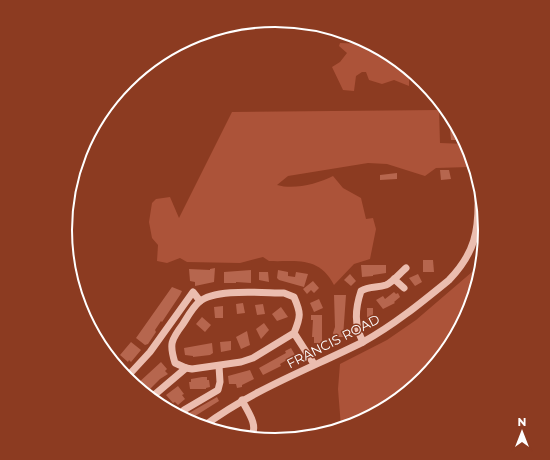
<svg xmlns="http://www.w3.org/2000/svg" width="550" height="460" viewBox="0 0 550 460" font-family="Montserrat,sans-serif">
<rect width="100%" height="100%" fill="#8c3b21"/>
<!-- green -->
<g fill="#ac5339">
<polygon points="340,43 368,44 402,67 409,78 409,86 394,80 382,84 369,80 366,72 362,72 356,76 354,91 343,90 332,67 340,62 347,53 339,46"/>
<path d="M439,110L440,143L465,144C471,152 471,158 469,167L436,168L425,176L387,164L368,163L288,176L277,185C294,190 317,184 333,176L343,188L361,198L366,219L373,218L376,229L370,259L354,264L334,285C319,256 297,262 269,261L263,257L240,263L187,262L180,258L167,263L157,261L158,245L152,238L149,222L152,203L156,199L170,197L179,218L232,112Z"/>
<polygon points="475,271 469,311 423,379 355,424 341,427 338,389 340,364 387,340 416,320 472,272"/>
</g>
<!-- building -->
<g fill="#b6664e">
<polygon points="449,119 459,135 459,140 451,140"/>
<polygon points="440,170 449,170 451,179 441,180"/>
<polygon points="397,173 397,179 380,180 380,175"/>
<polygon points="423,260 433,260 434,272 423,272"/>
<polygon points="361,265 386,265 386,273 373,275 373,276 362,277"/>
<polygon points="215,268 214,282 195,286 195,282 190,281 189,269 210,270 210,269"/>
<polygon points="251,270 251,283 236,282 236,283 224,283 224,272"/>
<polygon points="278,270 288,272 288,276 295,277 296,272 308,274 304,287 279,280 277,278"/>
<polygon points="259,272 268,272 269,282 259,280"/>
<polygon points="350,274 356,281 351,286 344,280"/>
<polygon points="418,274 422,282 415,286 409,278"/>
<polygon points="313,281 319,288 314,293 311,290 307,294 303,289"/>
<polygon points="172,287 182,291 180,295 162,322 161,321 155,330 156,332 148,344 145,345 136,338"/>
<polygon points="394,292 396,294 398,293 400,297 394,302 395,303 383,309 376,300 383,296 385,299"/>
<polygon points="334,295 346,295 343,337 334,337 333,333 335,327"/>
<polygon points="319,299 323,308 314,312 310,303"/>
<polygon points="243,303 245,313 237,314 236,304"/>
<polygon points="263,304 265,314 257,315 255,305"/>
<polygon points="223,306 223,318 215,318 214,307"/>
<polygon points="281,307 288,317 277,321 272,314"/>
<rect x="367" y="308" width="6" height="12"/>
<polygon points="311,315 322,315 322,343 314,343 314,337 312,337 313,320 311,320"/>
<polygon points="202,317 211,325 205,332 196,324"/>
<polygon points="264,323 269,330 261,339 256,329"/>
<polygon points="247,331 250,345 241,349 236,337"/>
<polygon points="231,341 231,350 221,352 220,342"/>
<polygon points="131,342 141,350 131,362 129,360 128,362 120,355"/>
<polygon points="212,343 213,353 210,355 193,357 193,356 185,355 184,348"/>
<polygon points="291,348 295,355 280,364 281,366 263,375 259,368 286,353 285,351"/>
<polygon points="161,362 167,369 165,371 168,374 160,379 147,392 136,385"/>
<polygon points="250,370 254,379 242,385 242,387 237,388 236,384 229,384 228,376"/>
<polygon points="202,377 207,377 207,380 209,380 210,387 206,388 206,389 190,389 189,382 191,382 191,379"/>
<polygon points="178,386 184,394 182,395 185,399 178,405 175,402 173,403 166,395"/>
<polygon points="217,397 219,401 192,418 189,413"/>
</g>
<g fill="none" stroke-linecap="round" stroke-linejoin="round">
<!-- minor -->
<g stroke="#ebbdaf" stroke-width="7">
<polyline points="394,279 404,288"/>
<path d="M294,333L253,358L241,362L192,369L186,368L175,363C169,344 171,340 183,324C188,316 193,307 199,302C215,288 263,293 284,293L294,297C301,313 301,316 294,333L314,364"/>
<path d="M363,342C354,325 355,309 361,291C369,286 377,288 386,285C393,282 400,273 406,268"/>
<polyline points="126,378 150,352 193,292 200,301"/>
<polyline points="153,396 186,368"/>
<path d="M242,400C247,411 258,424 252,435"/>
<polyline points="184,410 218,390 220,382 219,366"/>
<path d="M204,426C252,390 309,369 363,342C394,325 422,302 449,280C475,253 479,231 478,195"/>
</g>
</g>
<g text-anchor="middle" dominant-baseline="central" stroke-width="3" stroke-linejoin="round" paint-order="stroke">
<!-- street labels -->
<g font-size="13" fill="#fff" stroke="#8c3b21">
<text transform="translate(333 341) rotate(-27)">FRANCIS ROAD</text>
</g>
</g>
<!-- crop -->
<path d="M0 0H550V460H0ZM72 230a203 203 0 1 1 406 0a203 203 0 1 1-406 0Z" fill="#8c3b21" fill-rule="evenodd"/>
<path fill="none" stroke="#fff" stroke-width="2" d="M72 230a203 203 0 1 1 406 0a203 203 0 1 1-406 0Z"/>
<!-- north arrow -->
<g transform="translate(522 432)" stroke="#8c3b21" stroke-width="3" paint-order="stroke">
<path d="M0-3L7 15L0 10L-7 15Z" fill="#ffffff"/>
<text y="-6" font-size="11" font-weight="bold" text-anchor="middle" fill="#ffffff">N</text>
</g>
</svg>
